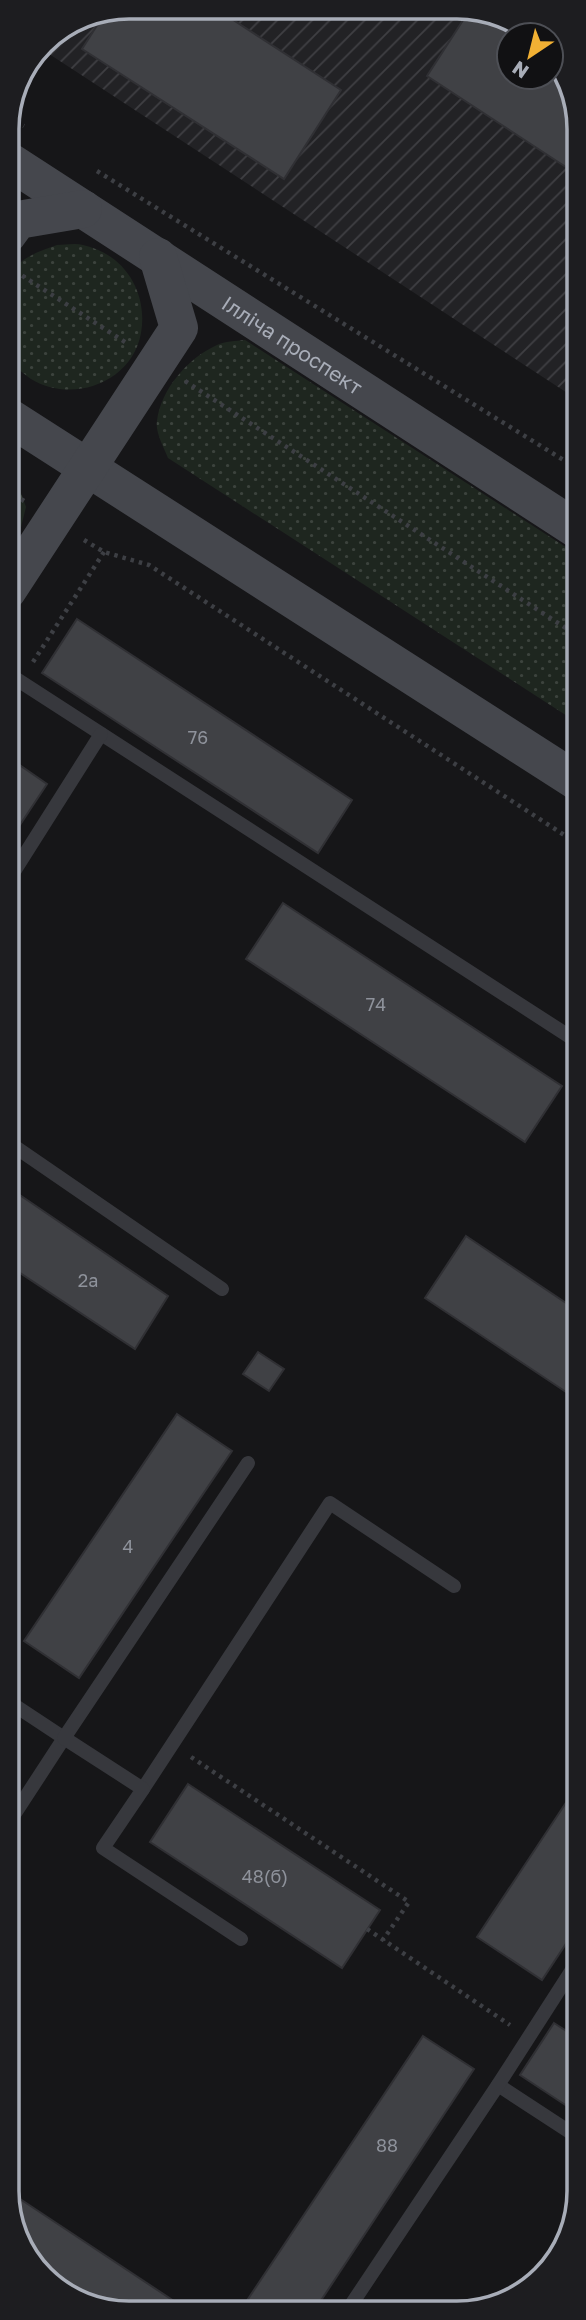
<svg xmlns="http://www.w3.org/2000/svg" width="586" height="2320" viewBox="0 0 586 2320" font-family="'Golos Text',sans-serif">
<defs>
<pattern id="industrial-furrows" width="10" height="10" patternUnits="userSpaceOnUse" patternTransform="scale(1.75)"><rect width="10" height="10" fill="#222225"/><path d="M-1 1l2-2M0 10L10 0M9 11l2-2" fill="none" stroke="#3f3f43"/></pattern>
<pattern id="grass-dots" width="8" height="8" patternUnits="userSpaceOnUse" patternTransform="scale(1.75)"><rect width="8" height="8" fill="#1e261f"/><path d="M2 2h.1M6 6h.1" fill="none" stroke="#3c433d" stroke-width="1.8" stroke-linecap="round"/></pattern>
<pattern id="forest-crowns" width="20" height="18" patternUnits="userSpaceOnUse" patternTransform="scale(1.75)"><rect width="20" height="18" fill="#1e261f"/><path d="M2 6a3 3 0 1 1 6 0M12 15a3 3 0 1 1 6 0" fill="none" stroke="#3c433d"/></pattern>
</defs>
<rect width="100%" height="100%" fill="#161618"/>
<!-- industrial -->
<polygon fill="url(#industrial-furrows)" points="488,11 527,35 509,35 509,77 551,77 551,54 578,112 578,400 40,48 43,42 83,16"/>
<!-- grass -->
<g fill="url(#grass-dots)">
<path d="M57,245C65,245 75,243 83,245C125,254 148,293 141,333C132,383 72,404 31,379C23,373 13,366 8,357C4,348 7,320 7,309C7,300 6,290 7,282C11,261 39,251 57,245Z"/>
<path d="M245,340L578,555V723L168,458C164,448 155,432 157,421C161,389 188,358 217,345C225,341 236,341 245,340Z"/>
</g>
<!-- forest -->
<polygon fill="url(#forest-crowns)" points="7,462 11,465 26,507 18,539 7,554"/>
<!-- building -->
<g fill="#404145" stroke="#303034" stroke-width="2">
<polygon points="469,11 488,11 527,35 509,35 509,77 551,77 551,54 578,112 578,175 427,76"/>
<polygon points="224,14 341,90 284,179 82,49 103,16"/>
<polygon points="77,619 352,800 318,853 42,673"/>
<polygon points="8,757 47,784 8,843"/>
<polygon points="283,903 562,1086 525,1142 246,959"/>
<polygon points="8,1187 168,1296 135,1349 8,1265"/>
<polygon points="466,1236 578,1311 578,1400 425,1298"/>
<polygon points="258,1352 284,1369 269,1391 243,1374"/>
<polygon points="177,1414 232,1451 79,1678 24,1641"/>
<polygon points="579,1783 579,1924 542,1980 477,1937"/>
<polygon points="188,1784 380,1910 342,1968 150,1842"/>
<polygon points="554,2023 579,2039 579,2114 520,2075"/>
<polygon points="423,2036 474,2069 314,2311 240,2311"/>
<polygon points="8,2191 189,2311 105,2311 42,2277 8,2208"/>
</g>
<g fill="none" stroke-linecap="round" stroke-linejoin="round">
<!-- path -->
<g stroke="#3d3f44" stroke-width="4.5" stroke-dasharray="3.5 5" stroke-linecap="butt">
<polyline points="9,117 24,126"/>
<polyline points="97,171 578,469"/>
<polyline points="15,271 128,344"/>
<polyline points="185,381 578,636"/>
<polyline points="7,490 24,501"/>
<polyline points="84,540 104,552 149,565 578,844"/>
<polyline points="33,662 104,552"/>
<polyline points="191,1757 409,1902 383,1940"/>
<polyline points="367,1929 510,2025"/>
</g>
<!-- lane -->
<g stroke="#37383d" stroke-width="14">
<polyline points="7,673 578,1042"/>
<polyline points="8,881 101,734"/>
<polyline points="8,1142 222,1289"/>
<polyline points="8,1701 64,1738 8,1824"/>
<polyline points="143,1789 330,1503 454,1586"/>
<polyline points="241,1939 103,1848 143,1789 64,1738 248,1463"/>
<polyline points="498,2085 579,2138"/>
<polyline points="347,2311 498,2085 579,1959"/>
</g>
<!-- secondary -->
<g stroke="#45474d" stroke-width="38">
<path id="s1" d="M7,160L578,530"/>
<polyline points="7,235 18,220 83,209"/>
<polyline points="7,416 578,782"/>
<polyline points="7,591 179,328 158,257"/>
</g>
</g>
<g text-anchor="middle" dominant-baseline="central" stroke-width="7" stroke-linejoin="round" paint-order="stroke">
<!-- number labels -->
<g font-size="18" fill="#8e929b">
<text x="198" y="737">76</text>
<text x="376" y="1004">74</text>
<text x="88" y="1280">2а</text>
<text x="128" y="1546">4</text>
<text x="265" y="1876">48(б)</text>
<text x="387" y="2145">88</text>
</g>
<!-- street labels -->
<g font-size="21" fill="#a8adb8" stroke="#111113">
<text stroke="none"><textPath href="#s1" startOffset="340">Ілліча проспект</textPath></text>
</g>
</g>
<!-- crop -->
<path d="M0 0H586V2320H0ZM129 19H457A110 110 0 0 1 567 129V2191A110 110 0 0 1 457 2301H129A110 110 0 0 1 19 2191V129A110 110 0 0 1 129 19Z" fill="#1d1d20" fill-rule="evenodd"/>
<path fill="none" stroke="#a8adb8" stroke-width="3.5" d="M129 19H457A110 110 0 0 1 567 129V2191A110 110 0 0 1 457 2301H129A110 110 0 0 1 19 2191V129A110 110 0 0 1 129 19Z"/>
<!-- north arrow -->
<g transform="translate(530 56) rotate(215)"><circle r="33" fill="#111113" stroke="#4d4f55" stroke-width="2"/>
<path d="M0-5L12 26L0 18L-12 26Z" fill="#f2b134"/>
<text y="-10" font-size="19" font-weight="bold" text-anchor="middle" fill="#a8adb8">N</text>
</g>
</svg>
